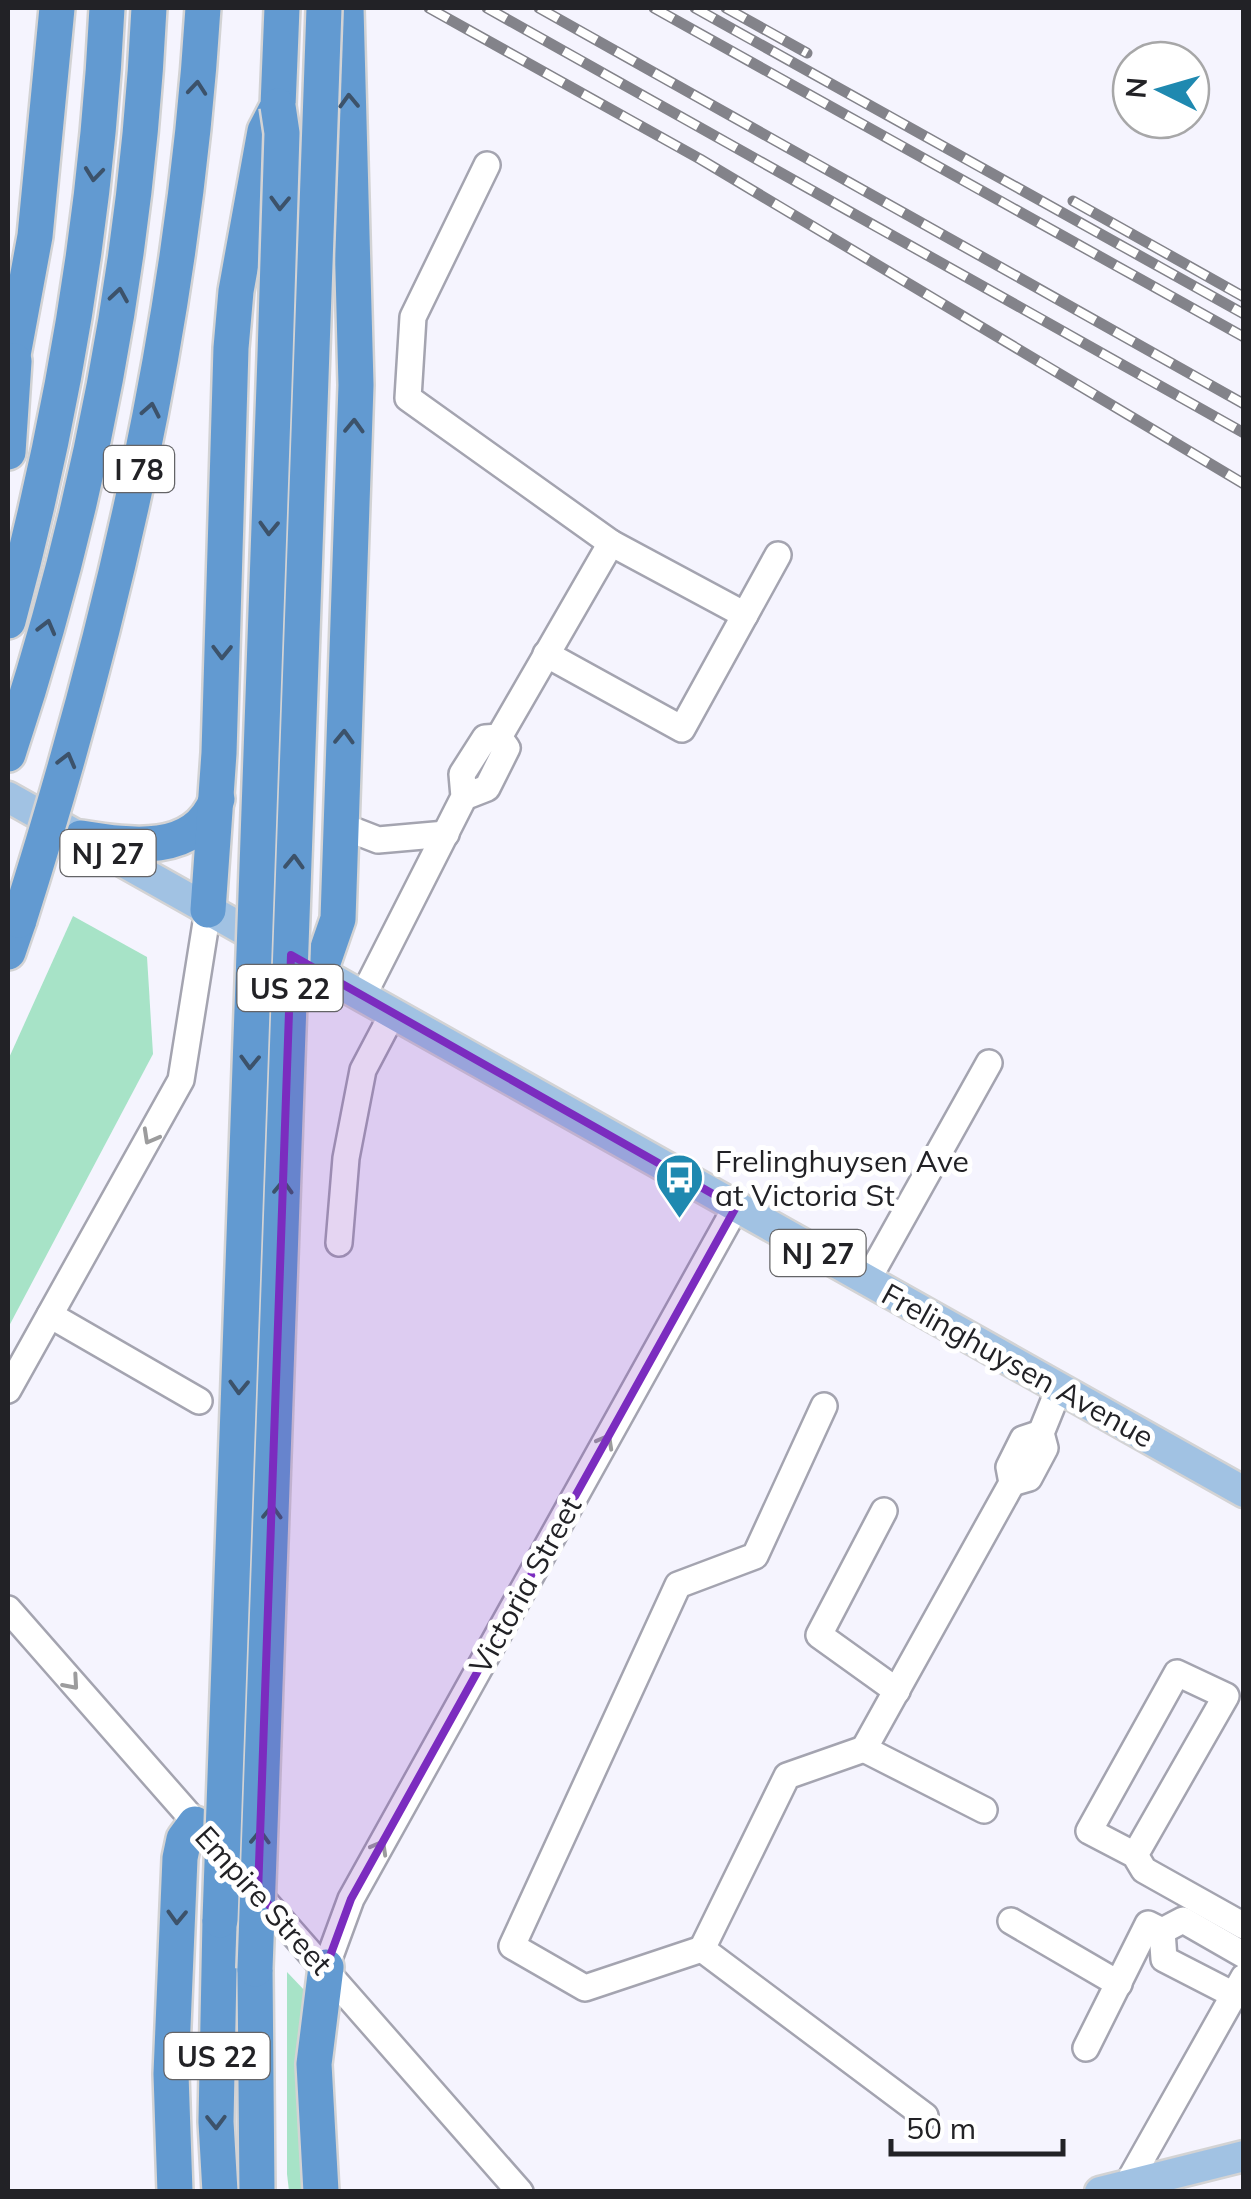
<svg xmlns="http://www.w3.org/2000/svg" width="1251" height="2199" viewBox="0 0 1251 2199" font-family="Mulish,sans-serif">
<rect width="100%" height="100%" fill="#f5f4fe"/>
<!-- green -->
<g fill="#a7e3c7">
<polygon points="73,916 147,957 153,1054 8,1328 8,1060"/>
<polygon points="287,1972 306,1992 309,2191 289,2191 287,2174"/>
</g>
<g fill="none" stroke-linecap="round" stroke-linejoin="round">
<defs>
<g id="minor">
<polyline points="487,165 413,317 408,398 611,543"/>
<polyline points="546,654 682,729 778,555"/>
<polyline points="499,737 611,543 745,615"/>
<polyline points="342,826 378,840 446,834"/>
<polyline points="363,996 464,797 462,774 485,738 499,737 507,748 487,788 464,797"/>
<polyline points="339,1243 346,1158 363,1070 393,1013"/>
<polyline points="867,1281 989,1063"/>
<polyline points="50,1315 199,1401"/>
<polyline points="8,1390 181,1080 208,910"/>
<polyline points="1012,1483 1029,1478 1045,1448 1041,1433 1058,1391"/>
<polyline points="884,1511 819,1635 897,1691"/>
<polyline points="8,1609 520,2192"/>
<polyline points="864,1749 787,1776 702,1949 925,2116"/>
<polyline points="984,1810 864,1749 1012,1483 1009,1467 1023,1439 1041,1433"/>
<polyline points="1135,1855 1226,1696 1177,1673 1089,1831 1135,1855 1144,1870 1244,1926"/>
<polyline points="1011,1921 1119,1984"/>
<polyline points="1162,1931 1164,1959 1234,1995"/>
<polyline points="1162,1931 1183,1920 1244,1955"/>
<polyline points="702,1949 585,1988 512,1946 678,1585 755,1556 824,1406"/>
<polyline points="326,1967 351,1899 736,1207"/>
<polyline points="1086,2048 1148,1924 1162,1931"/>
<polyline points="1128,2183 1244,1977"/>
</g>
<g id="major">
<polyline points="8,797 1244,1492"/>
<polyline points="1100,2192 1244,2156"/>
</g>
<g id="highway">
<polyline points="8,382 35,236 57,8"/>
<polyline points="8,452 14,361"/>
<path d="M8,621C62,421 97,215 107,8"/>
<path d="M8,754C88,513 137,261 149,8"/>
<path d="M81,838C130,846 195,856 217,799"/>
<polyline points="208,910 219,753 231,348 236,291 265,131 278,106 282,8"/>
<polyline points="8,952 19,920"/>
<polyline points="320,971 338,919 356,385 346,8"/>
<polyline points="255,1969 257,2192"/>
<polyline points="175,2192 171,2074 180,1858 184,1839 195,1824"/>
<polyline points="220,2192 216,2122 220,1920"/>
<polyline points="321,2192 314,2064 326,1967"/>
</g>
</defs>
<!-- minor casing -->
<use href="#minor" stroke="#a4a4b0" stroke-width="30"/>
<!-- major casing -->
<use href="#major" stroke="#d3d3d4" stroke-width="35"/>
<!-- highway casing -->
<use href="#highway" stroke="#d3d3d4" stroke-width="40"/>
<!-- minor -->
<use href="#minor" stroke="#fff" stroke-width="25"/>
<!-- major -->
<use href="#major" stroke="#a1c2e3" stroke-width="30"/>
<!-- highway -->
<use href="#highway" stroke="#629ad1" stroke-width="35"/>
<defs>
<g id="rail">
<polyline points="429,8 700,159 1244,484"/>
<polyline points="487,8 1244,433"/>
<polyline points="539,8 1244,404"/>
<polyline points="654,8 1244,337"/>
<polyline points="695,8 1244,314"/>
<polyline points="726,8 807,53"/>
<polyline points="1073,201 1244,297"/>
</g>
</defs>
<!-- rail casing -->
<use href="#rail" stroke="#83838a" stroke-width="11"/>
<!-- rail -->
<use href="#rail" stroke="#fff" stroke-width="8" stroke-dasharray="22" stroke-linecap="butt"/>
<defs>
<g id="highway-bridge">
<path d="M19,920C113,624 184,318 203,8"/>
<polyline points="220,1920 275,356 282,133 278,106"/>
<polyline points="255,1969 324,8"/>
</g>
</defs>
<!-- highway-bridge casing -->
<use href="#highway-bridge" stroke="#d3d3d4" stroke-width="40" stroke-linecap="butt"/>
<!-- highway-bridge -->
<use href="#highway-bridge" stroke="#629ad1" stroke-width="35"/>
</g>
<!-- one-way arrows -->
<defs><path id="oneway-chevron" d="M-2-3.5L2.5 0L-2 3.5" fill="none" stroke-width="1.6" stroke-linecap="round" stroke-linejoin="round" transform="scale(2.5)"/></defs>
<g stroke="#3c526a">
<use href="#oneway-chevron" transform="translate(197 88) rotate(-85)"/>
<use href="#oneway-chevron" transform="translate(349 101) rotate(-92)"/>
<use href="#oneway-chevron" transform="translate(94 174) rotate(96)"/>
<use href="#oneway-chevron" transform="translate(280 203) rotate(92)"/>
<use href="#oneway-chevron" transform="translate(119 295) rotate(-81)"/>
<use href="#oneway-chevron" transform="translate(151 410) rotate(-79)"/>
<use href="#oneway-chevron" transform="translate(354 426) rotate(-88)"/>
<use href="#oneway-chevron" transform="translate(269 528) rotate(92)"/>
<use href="#oneway-chevron" transform="translate(47 627) rotate(-75)"/>
<use href="#oneway-chevron" transform="translate(222 652) rotate(91)"/>
<use href="#oneway-chevron" transform="translate(344 737) rotate(-88)"/>
<use href="#oneway-chevron" transform="translate(67 760) rotate(-75)"/>
<use href="#oneway-chevron" transform="translate(294 862) rotate(-88)"/>
<use href="#oneway-chevron" transform="translate(250 1062) rotate(92)"/>
<use href="#oneway-chevron" transform="translate(283 1187) rotate(-88)"/>
<use href="#oneway-chevron" transform="translate(239 1387) rotate(92)"/>
<use href="#oneway-chevron" transform="translate(272 1512) rotate(-88)"/>
<use href="#oneway-chevron" transform="translate(260 1837) rotate(-88)"/>
<use href="#oneway-chevron" transform="translate(177 1917) rotate(92)"/>
<use href="#oneway-chevron" transform="translate(216 2122) rotate(89)"/>
</g>
<g stroke="#9c9c9d">
<use href="#oneway-chevron" transform="translate(150 1137) rotate(119)"/>
<use href="#oneway-chevron" transform="translate(606 1441) rotate(-61)"/>
<use href="#oneway-chevron" transform="translate(72 1683) rotate(49)"/>
<use href="#oneway-chevron" transform="translate(380 1847) rotate(-61)"/>
</g>
<!-- marked area -->
<path fill="#7b2cbf" fill-opacity="0.2" stroke="#7b2cbf" stroke-width="8" stroke-linejoin="round" d="M291,955L736,1207L351,1899L326,1967L258,1893Z"/>
<!-- icons -->
<defs>
<symbol id="bus-pin" viewBox="-11 -11 22 30"><path d="M0 17L-7.5 6A9.5 9.5 0 1 1 7.5 6Z" fill="#1f89b0" stroke="#fff"/><path d="M-5-6H5V4H4V6H2V4H-2V6H-4V4H-5ZM-3.5-4V0h7V-4ZM-3.5 1.2v1.5H-2V1.2ZM2 1.2v1.5H3.5V1.2Z" fill="#fff"/></symbol>
</defs>
<g fill-rule="evenodd">
<use href="#bus-pin" x="652" y="1150" width="55" height="75"/>
</g>
<g text-anchor="middle" dominant-baseline="central" stroke-width="10" stroke-linejoin="round" paint-order="stroke">
<!-- shield labels -->
<g fill="#fff" stroke="#646467" stroke-width="2.5">
<rect x="104" y="446" width="70" height="46" rx="8"/>
<rect x="60.5" y="830" width="95" height="46" rx="8"/>
<rect x="237.5" y="965" width="105" height="46" rx="8"/>
<rect x="770.5" y="1230" width="95" height="46" rx="8"/>
<rect x="164.5" y="2033" width="105" height="46" rx="8"/>
</g>
<g font-size="28" font-weight="bold" fill="#222226">
<text x="139" y="469">I 78</text>
<text x="108" y="853">NJ 27</text>
<text x="290" y="988">US 22</text>
<text x="818" y="1253">NJ 27</text>
<text x="217" y="2056">US 22</text>
</g>
<!-- poi labels -->
<g font-size="30" fill="#222226" stroke="#fff" text-anchor="start">
<text x="715" y="1161">Frelinghuysen Ave<tspan x="715" dy="34">at Victoria St</tspan></text>
</g>
<!-- street labels -->
<g font-size="30" fill="#222226" stroke="#fff">
<text transform="translate(1018 1365) rotate(29)">Frelinghuysen Avenue</text>
<text transform="translate(525 1585) rotate(-61)">Victoria Street</text>
<text transform="translate(264 1900) rotate(48)">Empire Street</text>
</g>
</g>
<!-- border -->
<rect width="1251" height="2199" fill="none" stroke="#222226" stroke-width="20"/>
<!-- north arrow -->
<g transform="translate(1161 90) rotate(275)"><circle r="48" fill="#ffffff" stroke="#a7a7a8" stroke-width="2.5"/>
<path d="M0-8L18 38L0 25L-18 38Z" fill="#1f89b0"/>
<text y="-15" font-size="28" font-weight="bold" text-anchor="middle" fill="#222226">N</text>
</g>
<!-- scale -->
<path d="M891 2139v15h172v-15" fill="none" stroke="#222226" stroke-width="5"/>
<text x="906" y="2139" font-size="30" fill="#222226" stroke="#ffffff" stroke-width="8" paint-order="stroke">50 m</text>
</svg>
